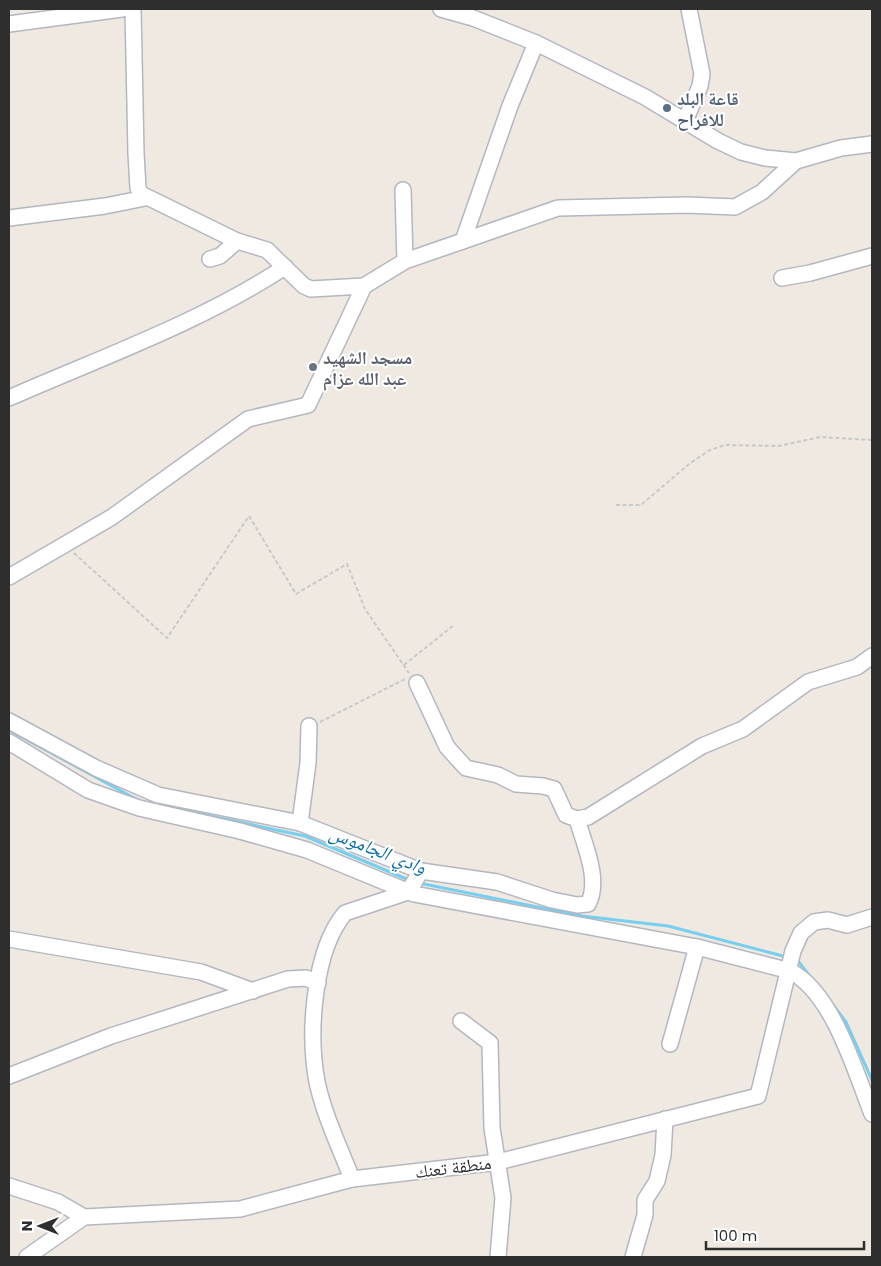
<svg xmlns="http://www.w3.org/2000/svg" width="881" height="1266" viewBox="0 0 881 1266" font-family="Poppins,'Noto Naskh Arabic',sans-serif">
<rect width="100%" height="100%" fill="#efe9e1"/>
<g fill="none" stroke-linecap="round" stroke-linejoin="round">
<!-- stream -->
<g stroke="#75cff0" stroke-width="3">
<polyline points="9,730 136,799"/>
<polyline points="154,804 305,836 411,881"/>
<polyline points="419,883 582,916 668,926 783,956"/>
<polyline points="798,961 812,979"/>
<polyline points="833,1005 846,1022 872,1080"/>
</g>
<defs>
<g id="minor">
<polyline points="133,9 136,153 138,188 141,194 237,241 267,250 304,286 311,289 364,286"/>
<polyline points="441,9 473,18 536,43 645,97 718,141 741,152 765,158 796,161 841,148 872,144"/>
<polyline points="9,24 122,9"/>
<polyline points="685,121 700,86 702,74 689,9"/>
<polyline points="403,190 405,261"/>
<polyline points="9,218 105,206 145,198"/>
<polyline points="463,241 510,106 536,43"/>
<polyline points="210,259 220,256 237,241"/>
<polyline points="782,278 810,273 872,256"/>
<path d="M9,398C102,357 199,323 285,267"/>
<polyline points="9,577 112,517 248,419 308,405 364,286 405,261 558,208 687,205 735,207 762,192 796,161"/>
<polyline points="417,683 447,747 466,768 498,775 516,784 543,786 554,789 566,815 577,819 588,817 702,746 743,729 808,682 857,667 872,656"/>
<path d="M9,721L96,768L158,795L300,823L421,871L497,882L552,900L577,905L588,904C601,880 584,844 577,819"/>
<path d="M9,742L88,790L139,808L240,831L307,850L414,894L697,947L790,971C833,993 855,1071 872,1114"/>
<polyline points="300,823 308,763 309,726"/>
<polyline points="9,939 201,972 253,991"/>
<polyline points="461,1021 490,1043 492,1128 503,1198 498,1257"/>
<polyline points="670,1044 697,947"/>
<polyline points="9,1076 111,1036 288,979 306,978 318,983"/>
<path d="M352,1179C340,1148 324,1115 317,1082C308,1034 313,951 345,913L408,892L421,871"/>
<polyline points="9,1186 58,1202 84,1217"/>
<polyline points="27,1257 84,1217 240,1209 352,1179 498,1162 758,1096 793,951 801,933 814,922 828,920 847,925 872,917"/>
<polyline points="633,1257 645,1215 645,1200 657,1181 663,1155 665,1119"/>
</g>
</defs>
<!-- minor casing -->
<use href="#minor" stroke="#b4b7c1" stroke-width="18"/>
<!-- path -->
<g stroke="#c9c9c9" stroke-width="2" stroke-dasharray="4 2.5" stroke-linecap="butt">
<polyline points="616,505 641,505 689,464 710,450 725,445 779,446 820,437 872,440"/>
<polyline points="74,553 167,638 249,516 296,594 347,564 365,609 409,673"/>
<polyline points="404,665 454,625"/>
<polyline points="320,722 405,679"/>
</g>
<!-- minor -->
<use href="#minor" stroke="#fff" stroke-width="15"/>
</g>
<!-- markers -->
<circle fill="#5c6f8a" stroke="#fff" stroke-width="2" cx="667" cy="108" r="5"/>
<circle fill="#6b7280" stroke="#fff" stroke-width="2" cx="313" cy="367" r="5"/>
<g text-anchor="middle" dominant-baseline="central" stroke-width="4" stroke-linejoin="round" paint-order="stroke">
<!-- service labels -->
<g font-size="18" font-weight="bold" fill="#4e5e75" stroke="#fff" text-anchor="start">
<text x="677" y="98">قاعة البلد<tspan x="677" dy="21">للافراح</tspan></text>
</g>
<!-- worship labels -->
<g font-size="18" font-weight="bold" fill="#5b616d" stroke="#fff" text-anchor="start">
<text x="323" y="357">مسجد الشهيد<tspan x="323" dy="21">عبد الله عزام</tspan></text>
</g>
<!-- street labels -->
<g font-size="18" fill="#2e2e2e" stroke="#fff">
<text transform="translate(453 1167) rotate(-7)">منطقة تعنك</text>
</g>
<!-- water labels -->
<g font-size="19" font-style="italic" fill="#0d6fa3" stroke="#fff">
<text transform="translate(378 850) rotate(21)">وادي الجاموس</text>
</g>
</g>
<!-- border -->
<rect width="881" height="1266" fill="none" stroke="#2e2e2e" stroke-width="20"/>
<!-- north arrow -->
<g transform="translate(40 1226) rotate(270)" stroke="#ffffff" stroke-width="4" paint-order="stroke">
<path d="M0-4L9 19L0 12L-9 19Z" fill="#2e2e2e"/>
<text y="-8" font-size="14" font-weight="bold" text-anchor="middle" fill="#2e2e2e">N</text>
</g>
<!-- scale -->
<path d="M706 1241v8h158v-8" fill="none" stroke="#2e2e2e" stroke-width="2.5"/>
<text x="714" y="1241" font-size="15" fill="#2e2e2e" stroke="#ffffff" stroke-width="4" paint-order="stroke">100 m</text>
</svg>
